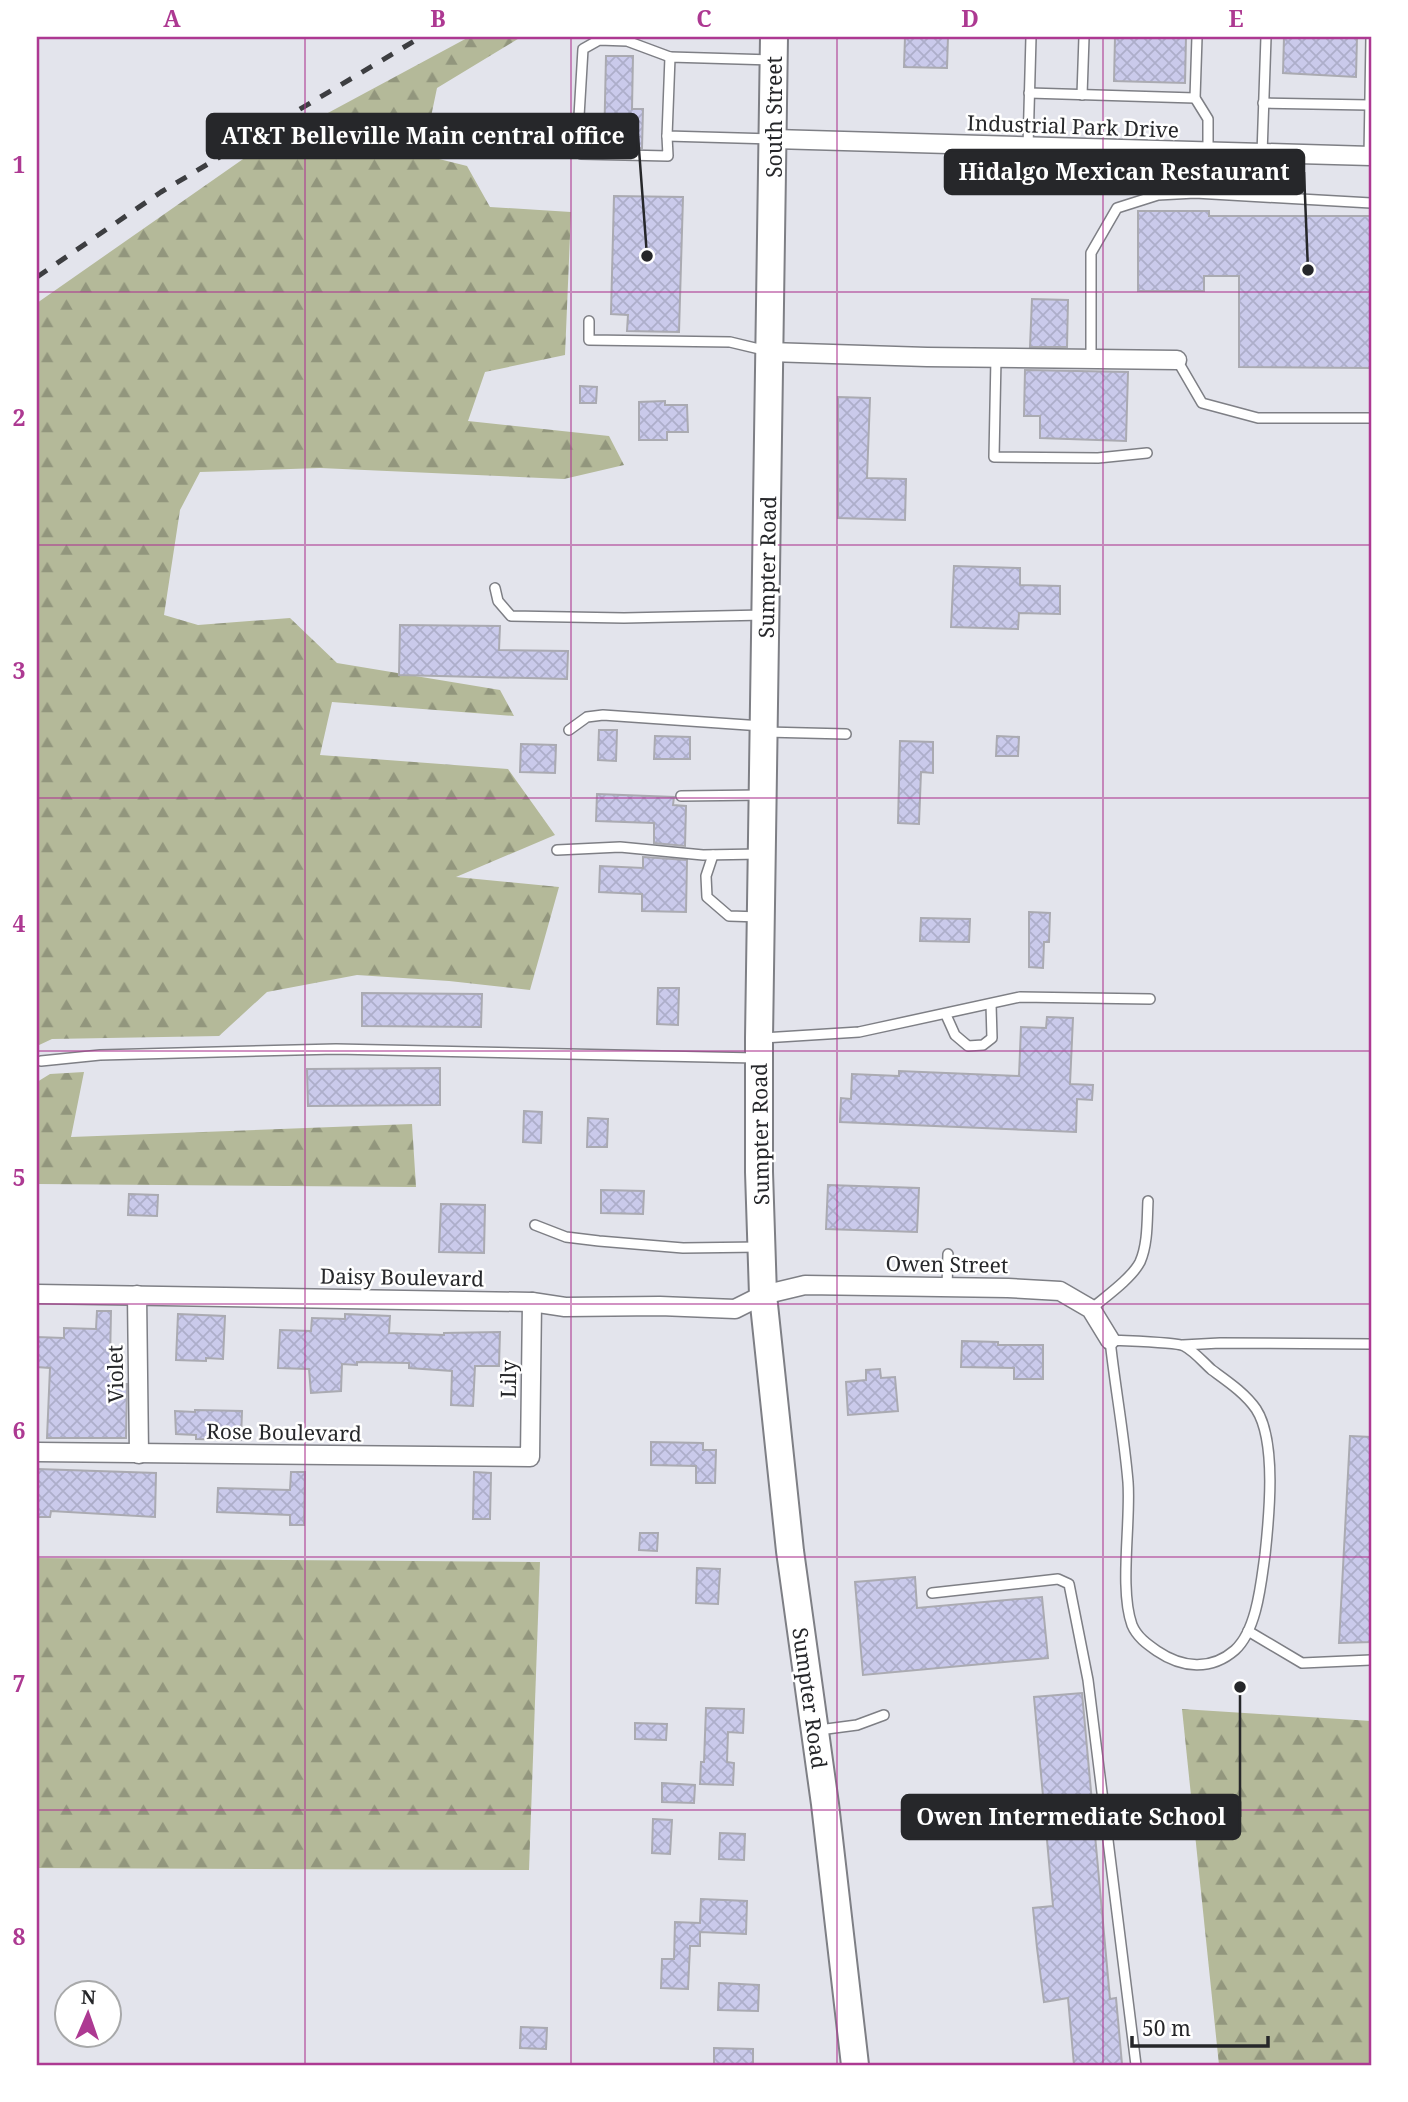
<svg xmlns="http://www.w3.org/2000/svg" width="1408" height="2102" viewBox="0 0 1408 2102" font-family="'Noto Serif',serif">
<defs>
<pattern id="forest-firs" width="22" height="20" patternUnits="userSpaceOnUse" patternTransform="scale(1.75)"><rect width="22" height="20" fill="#b4b999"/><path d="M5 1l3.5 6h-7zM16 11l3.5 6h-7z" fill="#92967d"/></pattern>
<pattern id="building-cross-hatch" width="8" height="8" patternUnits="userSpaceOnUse" patternTransform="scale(1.75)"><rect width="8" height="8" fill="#cacaeb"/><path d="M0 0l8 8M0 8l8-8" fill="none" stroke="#adaeca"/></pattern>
</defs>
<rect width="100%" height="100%" fill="#e3e4ec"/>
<!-- forest -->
<g fill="url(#forest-firs)">
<polygon points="469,37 521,37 437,88 423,155 467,166 490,207 571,212 565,355 485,372 468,421 609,436 624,465 564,479 320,468 200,472 180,510 164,615 198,625 290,618 337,663 500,690 514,716 332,702 320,755 508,769 555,835 456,877 559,887 530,990 449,981 357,975 267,992 219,1036 52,1039 37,1046 37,303 246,157"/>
<polygon points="84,1072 71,1137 412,1124 416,1187 37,1184 37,1082 50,1074"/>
<polygon points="37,1558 540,1562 529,1870 37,1868"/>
<polygon points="1182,1709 1371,1721 1371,2065 1219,2065"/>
</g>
<!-- building -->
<g fill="url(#building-cross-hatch)" stroke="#aaaab1" stroke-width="2">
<polygon points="905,37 948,37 947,68 904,67"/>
<polygon points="1115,37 1186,37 1185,83 1114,81"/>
<polygon points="1284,37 1357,37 1356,77 1283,73"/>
<polygon points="606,56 633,56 632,109 643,109 642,148 604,148"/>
<polygon points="614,196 683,197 679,332 627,331 628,315 611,314"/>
<polygon points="1138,211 1209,211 1209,216 1371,216 1371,368 1239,367 1239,276 1204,276 1204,291 1138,291"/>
<polygon points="1032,299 1068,300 1067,347 1030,347"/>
<polygon points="1025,370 1128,372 1126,441 1040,438 1040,416 1024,416"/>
<polygon points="580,386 597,387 596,403 580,403"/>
<polygon points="838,397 870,398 867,478 906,479 905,520 838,518"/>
<polygon points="665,401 665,405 687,405 688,432 667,432 667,440 639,440 639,402"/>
<polygon points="954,566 1020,568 1020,585 1060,586 1060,614 1019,613 1018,629 951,627"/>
<polygon points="400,625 500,626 499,650 568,651 567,679 399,675"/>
<polygon points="599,730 617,730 616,761 598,760"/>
<polygon points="655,736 690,737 690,759 654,759"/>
<polygon points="997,736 1019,737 1018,756 996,756"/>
<polygon points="900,741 933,742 933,773 921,772 919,824 898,823"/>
<polygon points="521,744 556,745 555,773 520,772"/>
<polygon points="597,794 674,797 673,805 686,806 685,846 654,843 654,823 596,821"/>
<polygon points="643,857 687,860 686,912 642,911 642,894 599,892 600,866 643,868"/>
<polygon points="1029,912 1050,913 1049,942 1044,942 1043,968 1029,967"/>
<polygon points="921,918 970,919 969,942 920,941"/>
<polygon points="658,988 679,988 678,1025 657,1024"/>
<polygon points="362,993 482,994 481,1027 362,1026"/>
<polygon points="1047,1017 1073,1018 1070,1084 1093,1085 1092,1100 1077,1099 1076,1132 840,1122 841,1098 851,1099 852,1074 899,1076 899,1071 1019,1076 1021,1027 1046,1028"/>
<polygon points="440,1068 440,1105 308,1106 307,1069"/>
<polygon points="524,1111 542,1112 541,1143 523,1142"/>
<polygon points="588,1118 608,1119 607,1147 587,1147"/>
<polygon points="828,1185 919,1188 917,1232 826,1229"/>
<polygon points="601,1190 644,1191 643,1214 601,1213"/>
<polygon points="129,1194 158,1195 157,1216 128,1215"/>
<polygon points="441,1204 485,1205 484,1253 439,1252"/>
<polygon points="97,1311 111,1311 110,1361 121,1361 121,1384 127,1384 126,1438 47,1438 50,1368 37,1367 37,1337 64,1338 64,1328 96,1329"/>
<polygon points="178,1314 225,1316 223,1359 206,1358 206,1361 176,1360"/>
<polygon points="345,1314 390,1316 389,1333 444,1335 444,1333 500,1332 499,1366 475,1366 473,1406 451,1405 452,1371 409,1368 409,1363 357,1362 357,1365 342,1364 341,1391 311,1393 309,1369 278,1368 280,1330 311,1331 312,1318 345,1319"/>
<polygon points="962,1341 998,1342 998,1345 1043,1345 1043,1379 1014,1379 1014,1368 961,1367"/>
<polygon points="880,1369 881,1378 895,1377 898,1411 848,1415 846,1382 866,1380 866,1370"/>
<polygon points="195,1410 242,1411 241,1440 196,1439 196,1435 176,1434 175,1411 195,1412"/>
<polygon points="1350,1436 1371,1437 1371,1642 1339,1643"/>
<polygon points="651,1442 703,1443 703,1450 716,1450 715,1483 696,1483 696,1466 651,1465"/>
<polygon points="37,1469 156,1473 155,1517 51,1511 50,1517 37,1517"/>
<polygon points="291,1472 305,1472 304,1525 290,1525 290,1515 217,1512 218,1488 290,1490"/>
<polygon points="474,1472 491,1473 490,1519 473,1519"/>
<polygon points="640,1533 658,1533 657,1551 639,1550"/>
<polygon points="697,1568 720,1569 718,1604 696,1603"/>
<polygon points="915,1577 917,1608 1042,1597 1048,1658 863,1675 855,1582"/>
<polygon points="1082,1693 1110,1999 1116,1998 1122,2064 1074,2065 1068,1998 1044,2002 1037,1948 1033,1908 1053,1906 1034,1697"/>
<polygon points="706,1708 744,1709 743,1733 728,1732 727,1762 734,1763 733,1785 700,1784 701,1762 704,1762"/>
<polygon points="635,1723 667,1724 666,1740 635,1739"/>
<polygon points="662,1783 695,1785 694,1803 662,1802"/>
<polygon points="653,1819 672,1820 670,1854 652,1853"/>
<polygon points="720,1833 745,1834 744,1860 719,1859"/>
<polygon points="701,1899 747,1901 746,1934 700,1932 700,1946 690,1946 688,1989 661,1988 662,1959 674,1959 675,1922 700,1923"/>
<polygon points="719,1983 759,1985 758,2011 718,2010"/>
<polygon points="521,2027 547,2028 546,2049 520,2048"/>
<polygon points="714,2048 753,2049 753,2065 714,2065"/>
</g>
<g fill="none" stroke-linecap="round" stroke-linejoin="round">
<defs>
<g id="lane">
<polyline points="1197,37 1195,98 1208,119 1208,152"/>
<polyline points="1029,93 1195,98"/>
<polyline points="1082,95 1084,37"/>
<polyline points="1263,103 1369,105"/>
<polyline points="667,136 668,156 581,154 577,150 583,49 599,40 627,41 670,57"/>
<polyline points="770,139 667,136 670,57 772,60"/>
<polyline points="1028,147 1031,37"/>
<polyline points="1262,154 1266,37"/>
<polyline points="1369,156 1371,37"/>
<polyline points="589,321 589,340 730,342 768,351"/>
<polyline points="996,358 994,457 1098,458 1147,453"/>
<polyline points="1091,359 1091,253 1117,208 1158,195 1195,193 1371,203"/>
<polyline points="1177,360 1202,403 1258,418 1371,418"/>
<polyline points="495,588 498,601 511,616 624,618 764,615"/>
<polyline points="569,730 587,717 603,715 762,726"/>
<polyline points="766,732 846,734"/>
<polyline points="681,796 761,795"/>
<polyline points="557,850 620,847 703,855 760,854"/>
<polyline points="713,855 706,876 707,897 729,916 760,917"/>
<polyline points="946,1015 955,1035 968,1046 983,1045 992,1038 991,1004"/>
<polyline points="763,1038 859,1032 1020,997 1150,999"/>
<polyline points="41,1061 100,1055 336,1049 756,1058"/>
<polyline points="535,1225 566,1237 599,1241 683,1248 760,1247"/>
<polyline points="947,1287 948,1254"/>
<path d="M1091,1309C1105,1297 1131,1279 1140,1262C1148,1244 1147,1220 1148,1201"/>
<path d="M1110,1340C1123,1341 1176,1342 1184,1346C1194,1351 1204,1363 1212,1370C1227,1381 1245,1393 1256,1409C1277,1441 1269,1518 1265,1555C1261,1583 1257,1630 1235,1650C1211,1671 1182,1668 1157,1651C1147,1644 1137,1637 1132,1625C1119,1589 1131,1522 1128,1482C1124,1434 1115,1387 1110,1340Z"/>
<polyline points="1183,1345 1220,1343 1371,1344"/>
<polyline points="932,1593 1058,1579 1069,1584 1088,1680 1136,2065"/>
<polyline points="1248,1631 1302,1663 1371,1660"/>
<polyline points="819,1730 857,1725 884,1715"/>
</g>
<g id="street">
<polyline points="774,139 1371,156"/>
<polyline points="769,352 927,357 1177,360"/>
<polyline points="37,1294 532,1302 565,1307 660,1306 735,1309 763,1295 805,1285 1008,1288 1060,1291 1091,1309 1110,1340"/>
<polyline points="137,1295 139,1454"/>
<polyline points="37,1452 530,1457 532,1302"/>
</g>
<polyline id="secondary" points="774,37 759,1038 759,1172 763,1295 790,1551 825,1804 855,2065"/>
</defs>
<!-- lane casing -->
<use href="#lane" stroke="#7e7f85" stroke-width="12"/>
<!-- street casing -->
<use href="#street" stroke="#7e7f85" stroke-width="21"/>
<!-- secondary casing -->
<use href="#secondary" stroke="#7e7f85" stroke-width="30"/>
<!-- lane -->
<use href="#lane" stroke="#fff" stroke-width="9"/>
<!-- street -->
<use href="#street" stroke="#fff" stroke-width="18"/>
<!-- secondary -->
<use href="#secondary" stroke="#fff" stroke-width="26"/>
<!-- rail -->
<polyline stroke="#3d3e41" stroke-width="5" stroke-dasharray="12 12" stroke-linecap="butt" points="37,277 161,192 421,37"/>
</g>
<!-- grid -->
<path fill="none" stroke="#ad3992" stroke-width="2" stroke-opacity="0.55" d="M305,37V2065M571,37V2065M837,37V2065M1103,37V2065M37,292H1371M37,545H1371M37,798H1371M37,1051H1371M37,1304H1371M37,1557H1371M37,1810H1371"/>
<g text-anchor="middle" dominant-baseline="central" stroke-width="5" stroke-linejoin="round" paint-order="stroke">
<!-- street labels -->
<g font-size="21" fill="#26272a" stroke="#fff">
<text transform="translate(774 117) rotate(-90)">South Street</text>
<text transform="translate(1073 126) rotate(2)">Industrial Park Drive</text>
<text transform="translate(767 567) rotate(-89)">Sumpter Road</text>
<text transform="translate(760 1134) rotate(-91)">Sumpter Road</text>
<text transform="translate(947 1264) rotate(1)">Owen Street</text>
<text transform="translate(402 1277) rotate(1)">Daisy Boulevard</text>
<text transform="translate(115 1374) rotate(-91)">Violet</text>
<text transform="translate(508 1379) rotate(-89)">Lily</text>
<text transform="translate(284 1432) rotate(1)">Rose Boulevard</text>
<text transform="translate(810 1698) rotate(82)">Sumpter Road</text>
</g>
</g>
<!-- callouts -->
<path fill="none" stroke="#26272a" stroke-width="2.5" d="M647 256L638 136M1308 270L1304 172M1240 1687L1240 1817"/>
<g fill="#26272a" stroke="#fff" stroke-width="2.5">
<circle cx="647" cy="256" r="7"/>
<circle cx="1308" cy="270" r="7"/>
<circle cx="1240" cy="1687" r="7"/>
</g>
<g fill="#26272a" stroke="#26272a" stroke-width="2.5">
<rect x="207" y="114" width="431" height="44" rx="7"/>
<rect x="945" y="150" width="359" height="44" rx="7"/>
<rect x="902" y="1795" width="338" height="44" rx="7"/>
</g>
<g font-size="23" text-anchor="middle" font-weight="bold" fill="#fff">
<text x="423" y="144">AT&amp;T Belleville Main central office</text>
<text x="1124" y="180">Hidalgo Mexican Restaurant</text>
<text x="1071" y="1825">Owen Intermediate School</text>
</g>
<!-- border -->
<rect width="1408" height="2102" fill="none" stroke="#ffffff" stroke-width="77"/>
<!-- north arrow -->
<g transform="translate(88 2014) rotate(2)"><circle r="33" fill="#ffffff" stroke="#a8a9aa" stroke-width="2"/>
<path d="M0-5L12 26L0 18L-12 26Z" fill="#ad3992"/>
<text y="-10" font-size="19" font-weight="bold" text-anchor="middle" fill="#26272a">N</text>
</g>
<!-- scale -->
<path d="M1132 2036v10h136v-10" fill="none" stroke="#26272a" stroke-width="3.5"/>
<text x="1142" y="2036" font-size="21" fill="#26272a" stroke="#ffffff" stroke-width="5" paint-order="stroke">50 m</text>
<rect x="38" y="38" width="1332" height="2026" fill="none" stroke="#ad3992" stroke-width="2.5"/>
<g font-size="23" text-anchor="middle" font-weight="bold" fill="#ad3992">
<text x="172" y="27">A</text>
<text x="438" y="27">B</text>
<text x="704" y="27">C</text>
<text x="970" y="27">D</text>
<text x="1236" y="27">E</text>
<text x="19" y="173">1</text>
<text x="19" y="426">2</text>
<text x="19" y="679">3</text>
<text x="19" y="932">4</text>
<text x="19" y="1186">5</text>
<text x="19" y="1439">6</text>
<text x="19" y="1692">7</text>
<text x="19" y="1945">8</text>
</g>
</svg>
